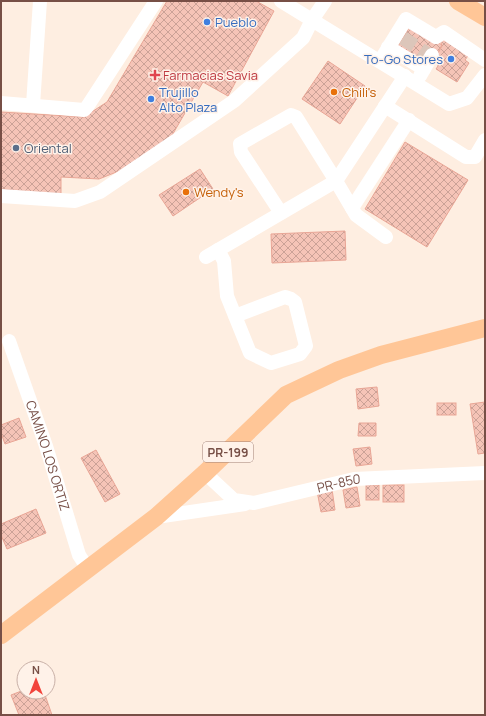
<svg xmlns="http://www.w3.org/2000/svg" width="486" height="716" viewBox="0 0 486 716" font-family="Manrope,sans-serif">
<defs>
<pattern id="building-cross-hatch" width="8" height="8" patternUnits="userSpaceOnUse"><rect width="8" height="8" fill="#f5c4b7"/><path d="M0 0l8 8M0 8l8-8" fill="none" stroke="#cba297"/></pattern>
</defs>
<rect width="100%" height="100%" fill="#feeee1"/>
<!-- building -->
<g fill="url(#building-cross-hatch)" stroke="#e9a696">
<polygon points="167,1 256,1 274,11 228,96 203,82 167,144 134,165 99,179 61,177 61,194 1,189 1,112 84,117 107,102"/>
<polygon points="410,26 442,45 435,57 423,64 397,48"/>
<polygon points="443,35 470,53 465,60 469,63 457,82 436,69 438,66 436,57 442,46 440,40"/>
<polygon points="328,61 365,86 340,124 302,99"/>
<polygon points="405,142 468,180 427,247 365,209"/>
<polygon points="200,169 213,189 173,216 159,195"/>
<polygon points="345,231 346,260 272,263 271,234"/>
<polygon points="377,387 379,406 358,409 356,389"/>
<polygon points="485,402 485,453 478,454 470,404"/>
<rect x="437" y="403" width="19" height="12"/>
<polygon points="19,418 26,437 5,444 1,433 1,425"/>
<polygon points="359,423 376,423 376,436 358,436"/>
<polygon points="370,447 372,464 356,466 353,449"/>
<polygon points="96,450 120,494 105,502 81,458"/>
<rect x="366" y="485" width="13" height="15"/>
<rect x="383" y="485" width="21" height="17"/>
<polygon points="357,487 360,506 346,508 343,490"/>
<polygon points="332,489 335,510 321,512 317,491"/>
<polygon points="36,509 46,533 7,549 1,535 1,524"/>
<polygon points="24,690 24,692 36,692 37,694 44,692 52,715 19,715 11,695"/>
</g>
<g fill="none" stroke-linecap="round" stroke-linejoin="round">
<!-- minor-tunnel -->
<polyline stroke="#dcc6ba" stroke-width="14" stroke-dasharray="14 7" stroke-linecap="butt" points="403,38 429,55"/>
<!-- minor -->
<g stroke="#fff" stroke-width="14">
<polyline points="281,1 449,104 467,98 485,75"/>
<polyline points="436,37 444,32 485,60"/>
<polyline points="388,47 424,69"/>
<polyline points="380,61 406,19 436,37"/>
<polyline points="420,76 432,55"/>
<polyline points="1,103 84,110 87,107 156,1"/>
<polyline points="33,105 40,1"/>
<polyline points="385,106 466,157 475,157 485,140"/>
<polyline points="1,196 75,201 100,192 234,101 303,38 312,20 325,1"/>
<polyline points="352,208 409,120"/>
<polyline points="281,213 241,152 240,144 291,115 296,117 336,181 356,215 386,237"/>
<polyline points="218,250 224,261 227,296 250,353 271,363 300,354 306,346 295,302 291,299 285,297 235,316"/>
<polyline points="206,257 336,181 405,76"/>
<path id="s1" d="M9,341L46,446L79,555L88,569"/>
<path id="s2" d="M205,473L234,500L254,503L354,479L485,473"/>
<polyline points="156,517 245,504"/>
</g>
<!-- major -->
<g stroke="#ffc697" stroke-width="18">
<polyline points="458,1 485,17"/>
<polyline points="1,635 156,517 205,473 286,395 339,370 381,355 485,328"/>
</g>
</g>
<!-- markers -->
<g fill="#3f7fe0" stroke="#fff2e9" stroke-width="1.5">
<circle cx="207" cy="22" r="4"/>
<circle cx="451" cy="59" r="4"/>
<circle cx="151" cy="99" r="4"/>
</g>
<path fill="#e0444e" stroke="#fff2e9" stroke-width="1.5" d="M153 69h4v4h4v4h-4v4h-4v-4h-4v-4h4z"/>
<g fill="#e8710a" stroke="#fff2e9" stroke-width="1.5">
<circle cx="334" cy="92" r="4"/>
<circle cx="186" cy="192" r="4"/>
</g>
<circle fill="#5c6f8a" stroke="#fff2e9" stroke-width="1.5" cx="16" cy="148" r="4"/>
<g text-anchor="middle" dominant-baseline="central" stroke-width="3" stroke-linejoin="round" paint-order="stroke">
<!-- shield labels -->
<rect fill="#fff2e9" stroke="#a08077" stroke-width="1" x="203" y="442" width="50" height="20" rx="3"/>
<g font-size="12" font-weight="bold" fill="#774f46">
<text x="228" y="452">PR-199</text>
</g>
<!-- shop labels -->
<g font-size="13" fill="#366cbe" stroke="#fff2e9" text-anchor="start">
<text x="215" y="22">Pueblo</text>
<text x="443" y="59" text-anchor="end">To-Go Stores</text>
<text x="159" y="92">Trujillo<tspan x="159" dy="15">Alto Plaza</tspan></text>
</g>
<!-- health labels -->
<g font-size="13" fill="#be3a42" stroke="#fff2e9" text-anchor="start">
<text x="163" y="75">Farmacias Savia</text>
</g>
<!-- food labels -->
<g font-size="13" fill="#c56008" stroke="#fff2e9" text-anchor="start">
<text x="342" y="92">Chili's</text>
<text x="194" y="192">Wendy's</text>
</g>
<!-- service labels -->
<g font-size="13" fill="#4e5e75" stroke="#fff2e9" text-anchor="start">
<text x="24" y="148">Oriental</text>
</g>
<!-- street labels -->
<g font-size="13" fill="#774f46" stroke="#fff2e9">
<text stroke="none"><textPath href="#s1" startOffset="121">CAMINO LOS ORTIZ</textPath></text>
<text stroke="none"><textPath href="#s2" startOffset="147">PR-850</textPath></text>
</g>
</g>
<!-- border -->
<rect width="486" height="716" fill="none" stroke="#774f46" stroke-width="4"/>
<!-- north arrow -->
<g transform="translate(36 680)"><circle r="19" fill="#fff2e9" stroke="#c9b1a8"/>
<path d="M0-3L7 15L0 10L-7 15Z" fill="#f2443c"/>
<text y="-6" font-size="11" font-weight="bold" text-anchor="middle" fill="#774f46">N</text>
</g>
</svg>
